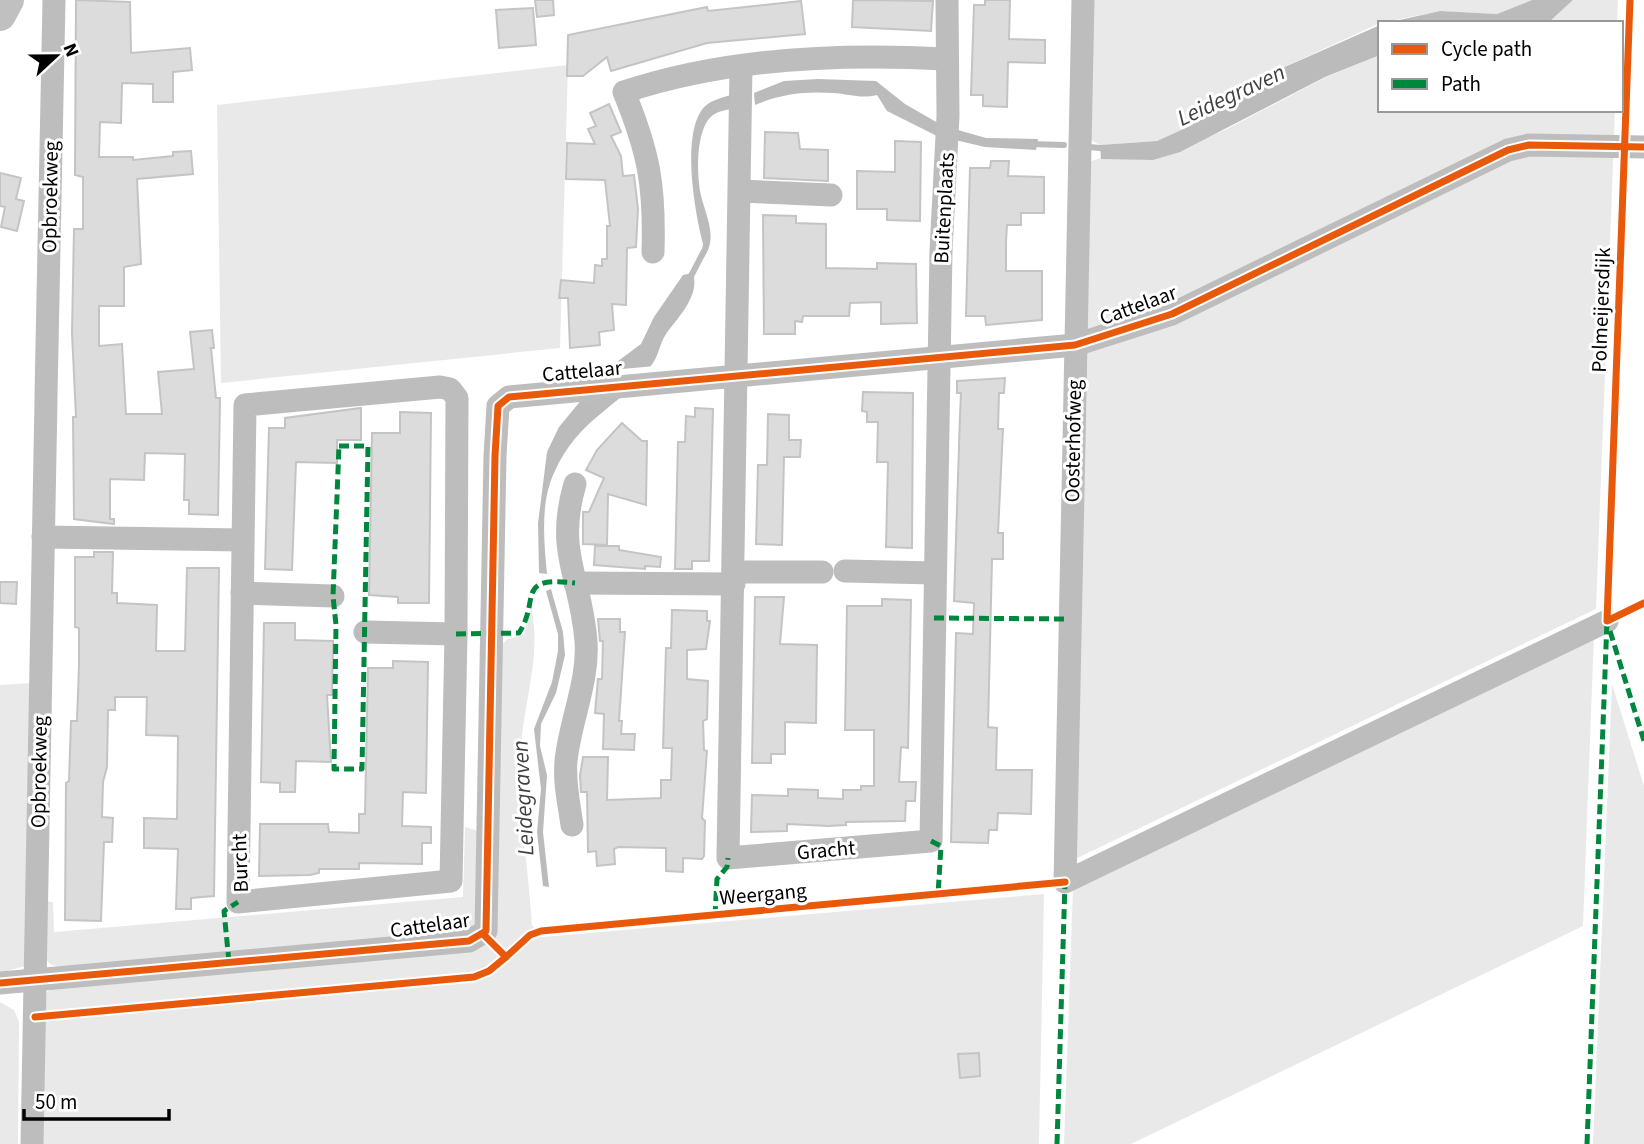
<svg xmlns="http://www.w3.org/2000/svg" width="1644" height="1144" viewBox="0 0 1644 1144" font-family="'Source Sans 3',sans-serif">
<rect width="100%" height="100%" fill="#fff"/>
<!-- green -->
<g fill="#e9e9e9">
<polygon points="1090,0 1532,0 1497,14 1440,11 1380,23 1278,70 1190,126 1157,141 1100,145 1085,137"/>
<polygon points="1573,0 1618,0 1617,23 1548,23"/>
<polygon points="1380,55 1380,110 1615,110 1596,609 1069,862 1086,163 1101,158 1153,160 1225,130 1326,77"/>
<polygon points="568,65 560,348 221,383 217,105"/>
<path d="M531,607C542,654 524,701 521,747C518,806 528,866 532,925L542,937L1044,894L1039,1144H38L44,994L53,988L475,948L502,645L507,639L524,635Z"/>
<polygon points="1594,634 1583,926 1131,1144 1064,1144 1073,887"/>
<polygon points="32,683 25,966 0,973 0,685"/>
<polygon points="1612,684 1644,786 1644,1144 1593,1144"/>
<polygon points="465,827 478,831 475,924 463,931 62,967 52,965 46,960 41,901 53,902 54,932 463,897"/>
<polygon points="0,1002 14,1010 19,1022 18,1144 0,1144"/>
</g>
<!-- water -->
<g fill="#bbb">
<polygon points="1532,0 1573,0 1548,23 1386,23 1440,11 1497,14"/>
<polygon points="1380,25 1380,55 1325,77 1180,152 1153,160 1101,159 1100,145 1157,141 1190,126 1278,70"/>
<path d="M818,79L876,81L905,104L938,123L937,136L887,111L877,95C860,99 850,94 832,93C805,91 780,94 755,105L754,93L784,81Z"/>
<path d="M734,94V108C728,110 718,111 713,115C697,127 697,165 699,183C700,207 721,234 704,257L701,256L703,244C695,213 682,140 701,111C708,100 722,98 734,94Z"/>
<polygon points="951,128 986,138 1038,139 1036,150 985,147 951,139"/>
<path d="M693,273C700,296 679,316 666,334C659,344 659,357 650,367C616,411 579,417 554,473C540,503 544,542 547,574L539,573L538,523L542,492L547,452L559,427L606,370L641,344L654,317L683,275Z"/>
<polygon points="551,589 563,632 565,655 556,693 541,724 540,746 547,775 543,832 549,887 543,886 537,832 541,789 534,729 552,682 558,651 558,634 546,591"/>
</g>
<!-- pier -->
<polygon fill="#fff" points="655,366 627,397 576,401 600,371"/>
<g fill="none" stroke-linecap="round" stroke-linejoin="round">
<!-- stream -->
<g stroke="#bbb" stroke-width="6">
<polyline points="1029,144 1064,145"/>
<polyline points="1090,147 1109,149"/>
<polyline points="690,278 704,251"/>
</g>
</g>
<!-- building -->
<g fill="#dcdcdc" stroke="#c4c4c4" stroke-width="2">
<polygon points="76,0 130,2 131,53 190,48 192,70 173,72 173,102 153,102 153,84 122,83 121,123 100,122 99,157 133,157 133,160 173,156 173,152 191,151 193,174 137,179 141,264 124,267 124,306 99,306 99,346 122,344 126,414 162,414 158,372 194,369 190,332 212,330 214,348 211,348 216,398 220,398 218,515 189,514 189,500 184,500 185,454 145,453 144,480 110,479 110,519 114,519 114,524 74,519 73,417 76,417 72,333 74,229 83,229 83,177 75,175"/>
<polygon points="535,0 553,0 554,15 537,17"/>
<polygon points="853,0 933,1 931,31 852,27"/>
<polygon points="985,0 1010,0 1009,39 1045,40 1045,63 1008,62 1007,107 983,106 983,95 971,95 974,5 985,5"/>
<polygon points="801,1 805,34 707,43 611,71 607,57 583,76 567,76 568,35 707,7 708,11"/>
<polygon points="533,8 536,45 499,48 496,10"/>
<polygon points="609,104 621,132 611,136 621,156 623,176 634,175 638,209 636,247 627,248 626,305 612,304 614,330 599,332 600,345 570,348 568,298 559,298 561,280 594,283 595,265 602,266 602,259 607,259 607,226 610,226 605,180 566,179 567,143 595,144 588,129 596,126 590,113"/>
<polygon points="765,132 798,133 800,149 828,150 828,181 764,178"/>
<polygon points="895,141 921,142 920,221 887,220 887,209 857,209 857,171 895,172"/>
<polygon points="991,161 1009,161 1008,176 1044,177 1044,213 1021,213 1021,225 1007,225 1006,242 1006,271 1042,271 1042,320 986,325 985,316 966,316 970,168 990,168"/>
<polygon points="0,173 21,178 16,199 24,201 17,231 1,227 5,207 0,206"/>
<polygon points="763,215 796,216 796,223 826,224 826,268 877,269 877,263 916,264 917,323 881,324 881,302 850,303 849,316 803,316 802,322 795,321 795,334 764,334"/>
<polygon points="1005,378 1004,393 999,393 998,429 1003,429 998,533 1003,533 1003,559 992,559 988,727 997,728 996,770 1032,770 1031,814 998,813 997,830 989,830 988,843 951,842 956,633 973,634 974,603 954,601 960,415 961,393 957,393 957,381"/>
<polygon points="863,392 913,393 912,548 886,547 888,462 877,462 878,422 867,422 867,412 862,411"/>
<polygon points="361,408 361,440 337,440 337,463 296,462 292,570 265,569 269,428 285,428 285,418"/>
<polygon points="695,408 713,409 709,561 692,561 692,569 675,569 678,442 685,442 686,416 695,417"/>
<polygon points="400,412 431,413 429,603 398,603 398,597 369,595 372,433 400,433"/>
<polygon points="768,414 789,415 789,440 801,440 800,457 784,457 782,545 756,544 758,465 767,465"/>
<polygon points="622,423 642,441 647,441 646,505 608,494 607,545 583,544 583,512 589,512 604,478 586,470 597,450"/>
<polygon points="595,546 619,546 619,550 661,557 660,567 645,566 645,569 594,565"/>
<polygon points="94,552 113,552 112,593 117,593 117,603 157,605 156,651 185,651 187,568 219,568 214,896 191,898 191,909 176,909 178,849 144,848 144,818 177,819 178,736 146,735 147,697 115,697 115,710 108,710 107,767 103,782 102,817 113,818 112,842 104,842 101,921 65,920 66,783 69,781 71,721 77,721 79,665 79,628 75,627 75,557 94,557"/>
<polygon points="0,582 17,582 16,604 0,603"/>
<polygon points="755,597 784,597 780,644 817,645 816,723 785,722 785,754 771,754 771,763 752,763"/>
<polygon points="882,599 911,600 908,748 901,747 899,782 916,782 915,801 906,801 905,821 846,822 846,825 828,826 787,824 787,831 751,832 752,795 788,796 788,789 818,790 818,798 843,799 843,790 861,790 861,786 874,786 874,730 845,730 847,606 882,606"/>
<polygon points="672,610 707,611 707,621 710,621 706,649 687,650 687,679 708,681 707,719 703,721 704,750 707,751 702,818 705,821 704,856 702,859 683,858 683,872 666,871 666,848 618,847 614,849 615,864 597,866 596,851 588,852 587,792 581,792 580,776 583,757 608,757 607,800 661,798 661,780 671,780 672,748 663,748 666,648 671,648"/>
<polygon points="598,619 620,619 620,632 625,632 619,721 622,721 621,734 635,734 634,750 603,749 604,714 595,713 598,679 602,679 603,641 600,641"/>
<polygon points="264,623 295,623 295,640 333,641 332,695 327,695 331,762 296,761 295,792 280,792 280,783 261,782"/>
<polygon points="393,661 428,662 426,793 403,792 402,826 431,827 431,843 422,843 422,864 359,863 359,869 319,869 319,873 310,875 259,876 260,824 328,824 329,832 359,833 359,814 365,814 368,668 393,668"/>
<polygon points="979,1053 980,1076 960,1078 958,1054"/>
</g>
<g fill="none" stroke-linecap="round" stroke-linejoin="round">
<!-- street -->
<g stroke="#bdbdbd" stroke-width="23">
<polyline points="1083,0 1065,882 1607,621"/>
<polyline points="741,67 728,858 931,841 941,251 948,116 947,0"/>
<polyline points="741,191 831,195"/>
<path d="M653,252C655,186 649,153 624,92C726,58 839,53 946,59"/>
<polygon points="440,387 450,389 457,398 456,634 451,881 238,902 245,405"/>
<polyline points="46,395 54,0"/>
<polyline points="43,537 242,540"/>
<polyline points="845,571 935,573"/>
<polyline points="734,572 822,572"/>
<polyline points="575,583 734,584"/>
<polyline points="242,593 333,596"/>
<polyline points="365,632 456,634"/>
<path d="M572,825C569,804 564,782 566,761C570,721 589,681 586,641C581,577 555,552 575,484"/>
<polyline points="0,983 469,941 486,931 495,456 498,406 509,397 1075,345 1172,314 1508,150 1529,145 1644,147"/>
<polyline points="32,1144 46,400"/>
</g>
<!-- secondary -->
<polyline stroke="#c0c0c0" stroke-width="32" points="0,15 8,0"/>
<!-- quiet -->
<g stroke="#00873e" stroke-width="5" stroke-dasharray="10 5" stroke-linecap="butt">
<polygon points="339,446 368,446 362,769 334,769 336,625 333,596"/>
<polyline points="934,618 1069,619"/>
<polyline points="1610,631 1644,741"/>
<path d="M456,634L519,633C541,599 514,576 575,583"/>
<polyline points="931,841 941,846 938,895"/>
<polyline points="715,916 717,879 727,867 728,858"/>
<polyline points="229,962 224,911 238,902"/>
<polyline points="1057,1144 1065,882"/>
<polyline points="1587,1144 1607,621"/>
</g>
<defs>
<g id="cycleway">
<polyline points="1630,0 1607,621 1644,603"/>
<polyline points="483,934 506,957 530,935 541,931 1065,882"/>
<polyline points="0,983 469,941 486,931 495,456 498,406 509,397 1075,345 1172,314 1508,150 1529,145 1644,147"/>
<polyline points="35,1017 474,977 489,971 506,957"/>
</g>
</defs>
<!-- cycleway casing -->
<use href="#cycleway" stroke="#fff" stroke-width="11"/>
<!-- cycleway -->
<use href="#cycleway" stroke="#e8590c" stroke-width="7"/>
</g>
<g text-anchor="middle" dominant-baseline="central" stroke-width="6" stroke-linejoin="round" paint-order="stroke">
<!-- street labels -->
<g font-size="21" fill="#000" stroke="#fff">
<text transform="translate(50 197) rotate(-89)">Opbroekweg</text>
<text transform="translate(944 208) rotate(-87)">Buitenplaats</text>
<text transform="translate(1138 305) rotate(-20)">Cattelaar</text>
<text transform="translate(1601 310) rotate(-88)">Polmeijersdijk</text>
<text transform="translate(582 371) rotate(-5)">Cattelaar</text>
<text transform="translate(1073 441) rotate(-89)">Oosterhofweg</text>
<text transform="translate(39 772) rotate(-89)">Opbroekweg</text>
<text transform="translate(826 850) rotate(-5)">Gracht</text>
<text transform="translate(240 863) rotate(-92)">Burcht</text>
<text transform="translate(763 894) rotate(-5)">Weergang</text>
<text transform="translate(430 925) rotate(-8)">Cattelaar</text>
</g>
<!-- water labels -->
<g font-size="23" font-style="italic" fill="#3f3f3f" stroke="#fff">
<text transform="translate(1231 95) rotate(-25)">Leidegraven</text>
<text transform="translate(523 798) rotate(-93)">Leidegraven</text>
</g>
</g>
<!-- legend -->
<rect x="1378" y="21" width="245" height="91" fill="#ffffff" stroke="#999999" stroke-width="2"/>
<rect x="1392" y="44" width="35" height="10" fill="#e8590c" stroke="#999999" stroke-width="2"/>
<text x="1441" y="56" font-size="21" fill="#000000">Cycle path</text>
<rect x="1392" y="79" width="35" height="10" fill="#00873e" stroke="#999999" stroke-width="2"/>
<text x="1441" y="91" font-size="21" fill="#000000">Path</text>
<!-- north arrow -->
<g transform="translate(56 56) rotate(68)" stroke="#ffffff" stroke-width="5" paint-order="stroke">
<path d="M0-5L12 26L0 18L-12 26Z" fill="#000000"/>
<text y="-10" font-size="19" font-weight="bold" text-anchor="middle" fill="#000000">N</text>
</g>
<!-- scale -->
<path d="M24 1109v10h145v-10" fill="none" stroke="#000000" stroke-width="3.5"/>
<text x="35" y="1109" font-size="21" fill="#000000" stroke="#ffffff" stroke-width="5" paint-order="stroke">50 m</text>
</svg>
